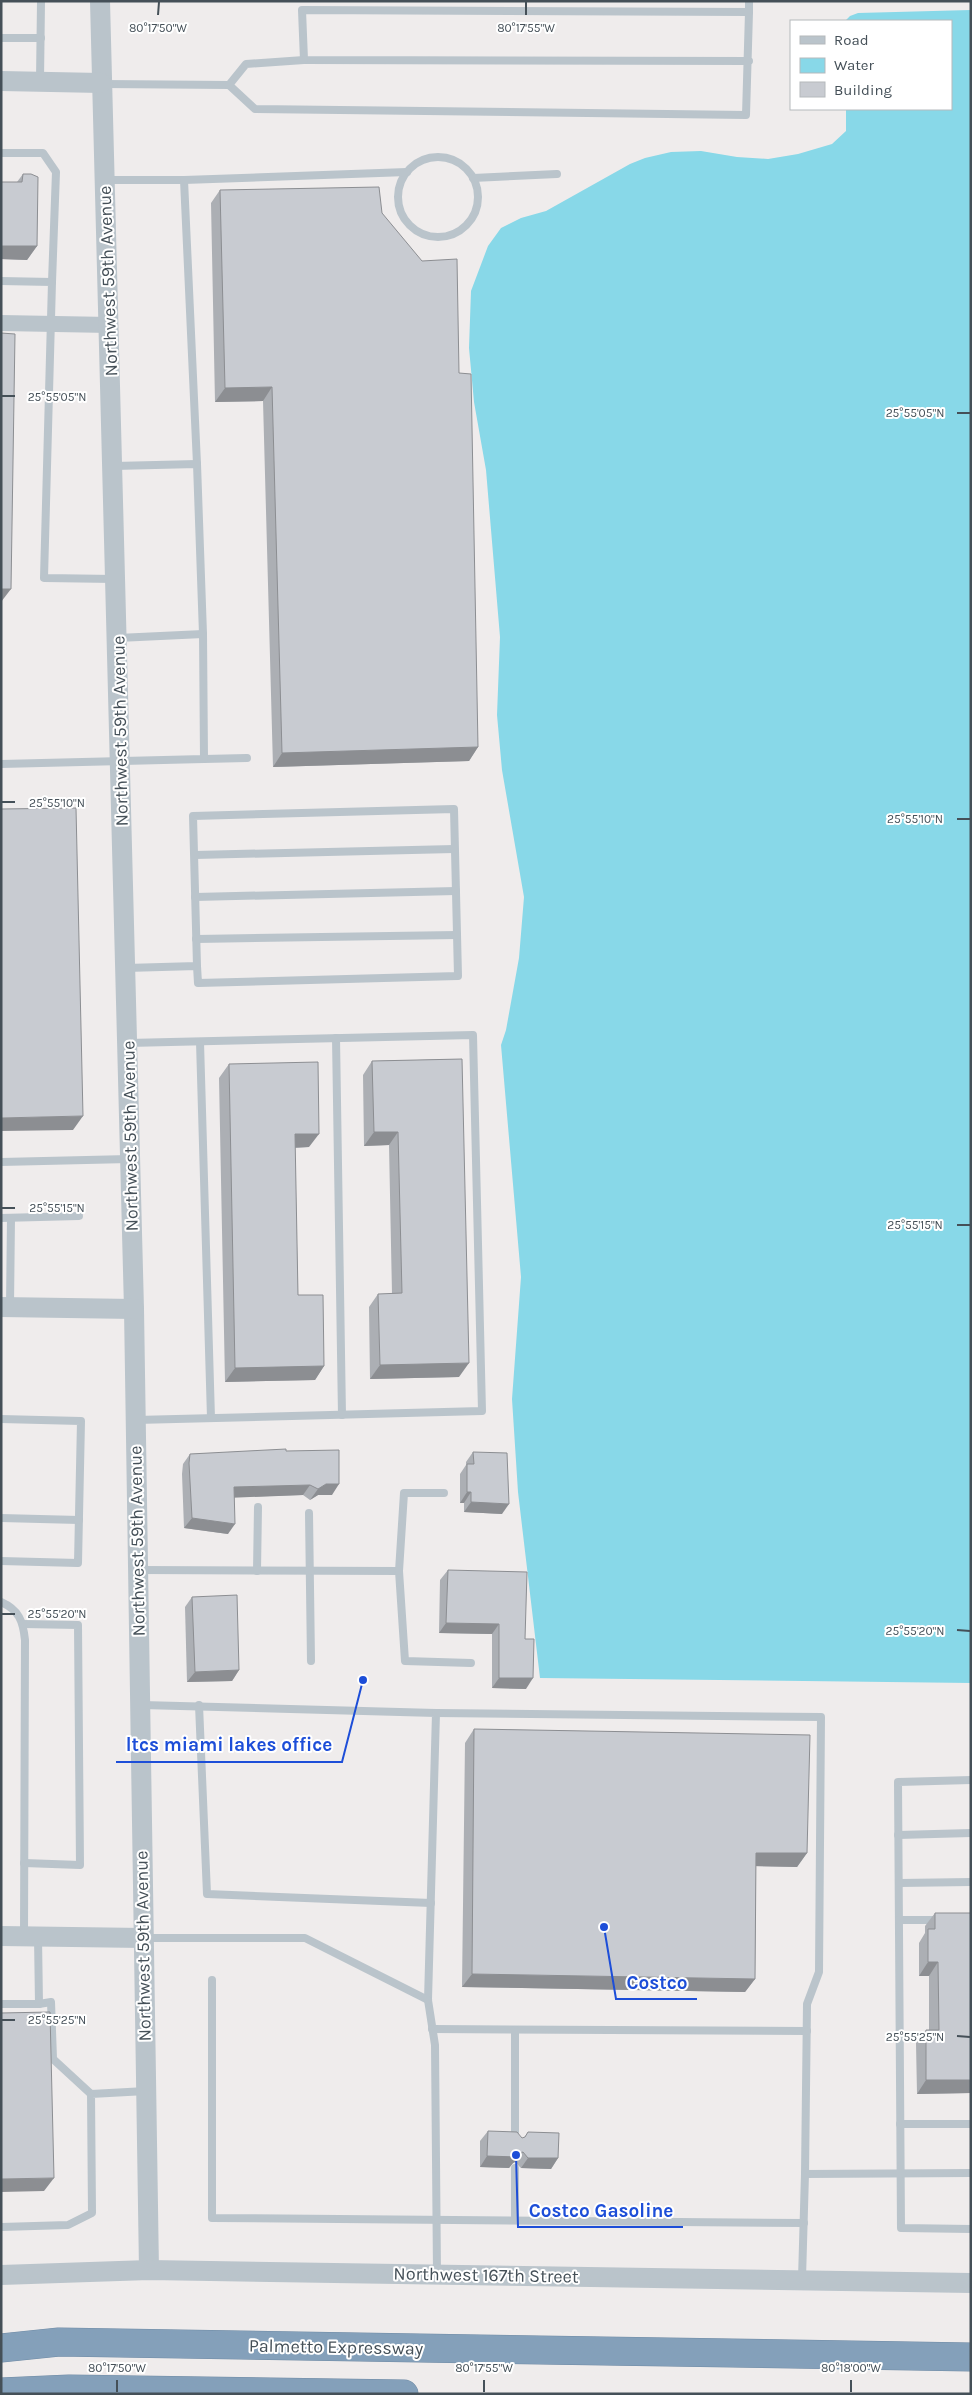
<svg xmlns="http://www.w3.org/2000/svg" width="972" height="2395" viewBox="0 0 972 2395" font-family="Karla,sans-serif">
<rect width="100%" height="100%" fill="#efecec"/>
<!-- water -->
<polygon fill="#88d8e8" points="971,10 971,1683 540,1678 518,1492 512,1399 521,1277 501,1045 506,1030 519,958 524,897 502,770 497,715 500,637 486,470 474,402 469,348 471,291 488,246 501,228 521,218 546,211 630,164 645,158 671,152 701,151 737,157 768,159 798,154 832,144 846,131 846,109 951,109 951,21 845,21 850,16 858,13"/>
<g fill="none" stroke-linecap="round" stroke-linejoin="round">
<defs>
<g id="motorway">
<polyline points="1,2348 59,2342 971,2357"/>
<polyline points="1,2392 69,2389 404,2394"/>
</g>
</defs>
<!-- motorway casing -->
<use href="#motorway" stroke="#708ba5" stroke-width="29"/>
<!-- service -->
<g stroke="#bac4cb" stroke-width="8">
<polyline points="749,12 749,1"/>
<polyline points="1,38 41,38"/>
<polyline points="40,80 41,2"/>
<polyline points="103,84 229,85 255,109 746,115 749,12 302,10 304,60 749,61"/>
<polyline points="229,85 246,64 304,60"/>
<polyline points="1,153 43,153 56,172 52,282"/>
<circle cx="438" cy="197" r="40"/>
<polyline points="473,178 557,174"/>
<polyline points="105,180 184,180 197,464"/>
<polyline points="184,180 407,172"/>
<polyline points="1,281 52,282 44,578 115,579"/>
<polyline points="118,638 203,634"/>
<polyline points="204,759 247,758"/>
<polyline points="1,764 204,759 203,634 197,464 114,466"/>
<polyline points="195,855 454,849"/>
<polyline points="195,897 456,891"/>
<polyline points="196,939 457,935"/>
<polyline points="126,968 197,966 193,816 454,809 458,976 198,983 197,966"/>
<polyline points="336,1038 342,1415"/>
<polyline points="200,1042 211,1418"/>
<polyline points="128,1043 473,1035 482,1411 136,1420"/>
<polyline points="1,1162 129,1159"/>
<polyline points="1,1218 79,1216"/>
<polyline points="10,1306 11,1218"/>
<polyline points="1,1419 81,1421 78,1563 1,1561"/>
<polyline points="309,1513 311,1661"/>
<polyline points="1,1518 79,1520"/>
<polyline points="140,1570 399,1571 405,1661 471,1663"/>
<polyline points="257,1571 258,1507"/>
<polyline points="399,1571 404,1493 444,1493"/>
<path d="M1,1602C19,1610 23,1621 25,1640L24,1934"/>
<polyline points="23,1624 78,1625 80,1865 24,1863"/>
<polyline points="142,1705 436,1713 428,2000 435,2045 437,2274"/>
<polyline points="199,1705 207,1894 431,1903"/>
<polyline points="436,1713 821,1717 819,1972 807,2004 805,2174"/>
<polyline points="971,1780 898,1782 901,2228 971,2229"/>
<polyline points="898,1835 971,1833"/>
<polyline points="899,1883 971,1882"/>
<polyline points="899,1920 939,1920"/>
<polyline points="145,1938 305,1938 428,2000"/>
<polyline points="212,1980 212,2218 804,2223"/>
<polyline points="1,2004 39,2004 38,1937"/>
<polyline points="39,2004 51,2002 53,2059 91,2094"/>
<polyline points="432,2029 807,2031"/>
<polyline points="900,2124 971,2124"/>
<polyline points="515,2141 515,2030"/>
<polyline points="515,2219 515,2168"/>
<polyline points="1,2227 68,2225 92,2213 91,2094 146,2091"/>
<polyline points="802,2279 805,2174 971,2173"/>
</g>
<!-- minor -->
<polyline stroke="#bac4cb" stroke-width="16" points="1,323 110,325"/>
<!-- tertiary -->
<g stroke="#bac4cb" stroke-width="20">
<polyline points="100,1 134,1309 149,2270"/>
<polyline points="1,81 101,83"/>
<polyline points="1,1307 134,1309"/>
<polyline points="1,1936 143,1938"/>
<polyline points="1,2275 149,2270 971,2283"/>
</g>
<!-- motorway -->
<use href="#motorway" stroke="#84a0ba" stroke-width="28"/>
</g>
<!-- wall -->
<g fill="#acafb4">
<polygon points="23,174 37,246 27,260 1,259 1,182 17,182"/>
<polygon points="220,190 382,213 459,373 478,747 469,761 273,767 263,401 215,402 211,203"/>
<polygon points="462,1059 459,1377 370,1379 369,1307 378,1294 392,1294 389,1145 364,1146 363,1075 372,1061"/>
<polygon points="229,1064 309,1147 295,1148 298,1295 324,1366 315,1380 225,1382 219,1078"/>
<polygon points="286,1451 332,1495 318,1495 310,1500 303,1495 234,1497 228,1534 184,1528 182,1474 183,1464 190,1454"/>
<polygon points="473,1452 502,1514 464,1512 464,1503 460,1503 460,1474 466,1465 466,1462"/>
<polygon points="448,1570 525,1639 526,1689 492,1688 492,1634 439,1633 440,1580"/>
<polygon points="192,1597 239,1670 232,1681 187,1682 185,1607"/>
<polygon points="474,1729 807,1853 797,1867 756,1866 755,1979 745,1992 462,1987 465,1743"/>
<polygon points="935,1913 971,2093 917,2094 916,2043 926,2030 929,2030 929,1976 919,1976 919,1943 925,1933 925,1926"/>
<polygon points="488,2131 522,2138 524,2138 528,2132 558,2158 551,2169 521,2168 515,2162 513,2163 509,2168 480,2167 480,2141"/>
</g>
<!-- shaded-wall -->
<g fill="#8c8e92">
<polygon points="1,246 37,246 27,260 1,259"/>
<polygon points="272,387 263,401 215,402 225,388"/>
<polygon points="1,589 11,589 1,602"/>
<polygon points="478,747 469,761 273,767 282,753"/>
<polygon points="83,1116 73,1130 1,1131 1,1118"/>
<polygon points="374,1132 398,1132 389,1145 364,1146"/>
<polygon points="295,1134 319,1134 309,1147 285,1148"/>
<polygon points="469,1363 459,1377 370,1379 380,1365"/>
<polygon points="324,1366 315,1380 225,1382 235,1368"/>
<polygon points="326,1484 339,1484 332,1495 318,1495 310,1500 318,1489"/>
<polygon points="310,1485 303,1495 227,1498 234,1487"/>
<polygon points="467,1492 471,1492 464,1503 460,1503"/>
<polygon points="471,1502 509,1504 502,1514 464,1512"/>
<polygon points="192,1518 235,1524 228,1534 184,1528"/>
<polygon points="446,1623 499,1624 492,1634 439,1633"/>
<polygon points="239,1670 232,1681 187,1682 195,1672"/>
<polygon points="499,1678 533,1678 526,1689 492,1688"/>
<polygon points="756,1853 807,1853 797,1867 747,1866"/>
<polygon points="928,1962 938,1962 929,1976 919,1976"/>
<polygon points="472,1974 755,1979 745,1992 462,1987"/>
<polygon points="926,2080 971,2080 971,2093 917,2094"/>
<polygon points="523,2152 515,2162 513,2163 509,2168 480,2167 487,2156"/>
<polygon points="528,2158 558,2158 551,2169 521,2168"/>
<polygon points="54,2178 44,2191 1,2192 1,2179"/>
</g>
<!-- building -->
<g fill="#c8cbd1" stroke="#8c8e92">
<polygon points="23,174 31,174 38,177 37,246 1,246 1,182 22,182"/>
<polygon points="379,187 382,213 422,261 457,259 459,373 471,374 478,747 282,753 272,387 225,388 220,190"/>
<polygon points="1,333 15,334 11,589 1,589"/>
<polygon points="76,808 83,1116 1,1118 1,809"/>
<polygon points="462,1059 469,1363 380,1365 378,1294 402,1293 398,1132 374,1132 372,1061"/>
<polygon points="318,1062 319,1134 295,1134 298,1295 323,1295 324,1366 235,1368 229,1064"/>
<polygon points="286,1449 286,1451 339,1450 339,1484 326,1484 318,1489 310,1485 234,1487 235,1524 192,1518 189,1463 190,1454"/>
<polygon points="473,1452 507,1453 509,1504 471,1502 471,1492 467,1492 467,1464 474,1464"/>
<polygon points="448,1570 527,1572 525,1639 534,1639 533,1678 499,1678 499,1624 446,1623"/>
<polygon points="237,1595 239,1670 195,1672 192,1597"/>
<polygon points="474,1729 810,1735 807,1853 756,1853 755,1979 472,1974"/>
<polygon points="935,1913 971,1913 971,2080 926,2080 926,2030 939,2030 938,1962 928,1962 928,1929 935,1929"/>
<polygon points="50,2012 54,2178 1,2179 1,2013"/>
<polygon points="488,2131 517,2132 522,2138 525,2137 528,2132 559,2133 558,2158 528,2158 523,2152 519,2153 517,2157 487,2156"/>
</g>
<!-- ticks -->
<path fill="none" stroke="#455058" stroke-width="2" d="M158,15L159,2M526,15V2M2,396H15M957,413H970M2,802H15M957,819H970M2,1208H15M957,1225H970M2,1614H15M957,1630L970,1631M2,2020H15M957,2036L970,2037M117,2392V2380M484,2392V2380M851,2392V2380"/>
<g text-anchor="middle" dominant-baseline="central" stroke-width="4" stroke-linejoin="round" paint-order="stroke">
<!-- street labels -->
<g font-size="18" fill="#455058" stroke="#fff">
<text transform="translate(108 281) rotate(-92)">Northwest 59th Avenue</text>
<text transform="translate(120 731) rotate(-91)">Northwest 59th Avenue</text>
<text transform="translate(130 1136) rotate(-91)">Northwest 59th Avenue</text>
<text transform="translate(137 1541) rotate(-91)">Northwest 59th Avenue</text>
<text transform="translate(143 1946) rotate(-91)">Northwest 59th Avenue</text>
<text transform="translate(486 2275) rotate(1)">Northwest 167th Street</text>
<text transform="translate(336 2347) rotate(1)">Palmetto Expressway</text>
</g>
</g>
<g font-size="12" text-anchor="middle" fill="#455058" stroke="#fff" stroke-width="4" stroke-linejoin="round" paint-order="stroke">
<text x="158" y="32">80°17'50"W</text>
<text x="526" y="32">80°17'55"W</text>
<text x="57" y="401">25°55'05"N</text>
<text x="915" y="417">25°55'05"N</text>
<text x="57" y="807">25°55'10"N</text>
<text x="915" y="823">25°55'10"N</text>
<text x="57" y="1212">25°55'15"N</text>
<text x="915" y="1229">25°55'15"N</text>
<text x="57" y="1618">25°55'20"N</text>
<text x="915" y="1635">25°55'20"N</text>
<text x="57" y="2024">25°55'25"N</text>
<text x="915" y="2041">25°55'25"N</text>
<text x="117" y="2372">80°17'50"W</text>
<text x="484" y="2372">80°17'55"W</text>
<text x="851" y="2372">80°18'00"W</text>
</g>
<!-- callouts -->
<path fill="none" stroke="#1d4ed8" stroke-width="2" d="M363 1680L342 1762H116M604 1927L616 1999H697M516 2155L518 2227H683"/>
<g fill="#1d4ed8" stroke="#fff" stroke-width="2">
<circle cx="363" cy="1680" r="5"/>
<circle cx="604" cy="1927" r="5"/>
<circle cx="516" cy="2155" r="5"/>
</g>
<g font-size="19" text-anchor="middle" font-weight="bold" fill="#1d4ed8" stroke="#fff" stroke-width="4" stroke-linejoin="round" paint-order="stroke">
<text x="229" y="1751">ltcs miami lakes office</text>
<text x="657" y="1989">Costco</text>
<text x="601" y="2217">Costco Gasoline</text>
</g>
<!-- border -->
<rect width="972" height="2395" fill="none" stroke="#455058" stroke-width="5"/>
<!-- legend -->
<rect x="790" y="20" width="162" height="90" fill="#ffffff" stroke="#b5b9bc"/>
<rect x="800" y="36" width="25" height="8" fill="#bac4cb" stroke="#b5b9bc"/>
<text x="834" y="45" font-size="15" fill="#455058">Road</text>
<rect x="800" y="58" width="25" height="15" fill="#88d8e8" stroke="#b5b9bc"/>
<text x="834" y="70" font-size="15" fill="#455058">Water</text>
<rect x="800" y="82" width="25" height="15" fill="#c8cbd1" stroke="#b5b9bc"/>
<text x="834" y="95" font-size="15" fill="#455058">Building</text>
</svg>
